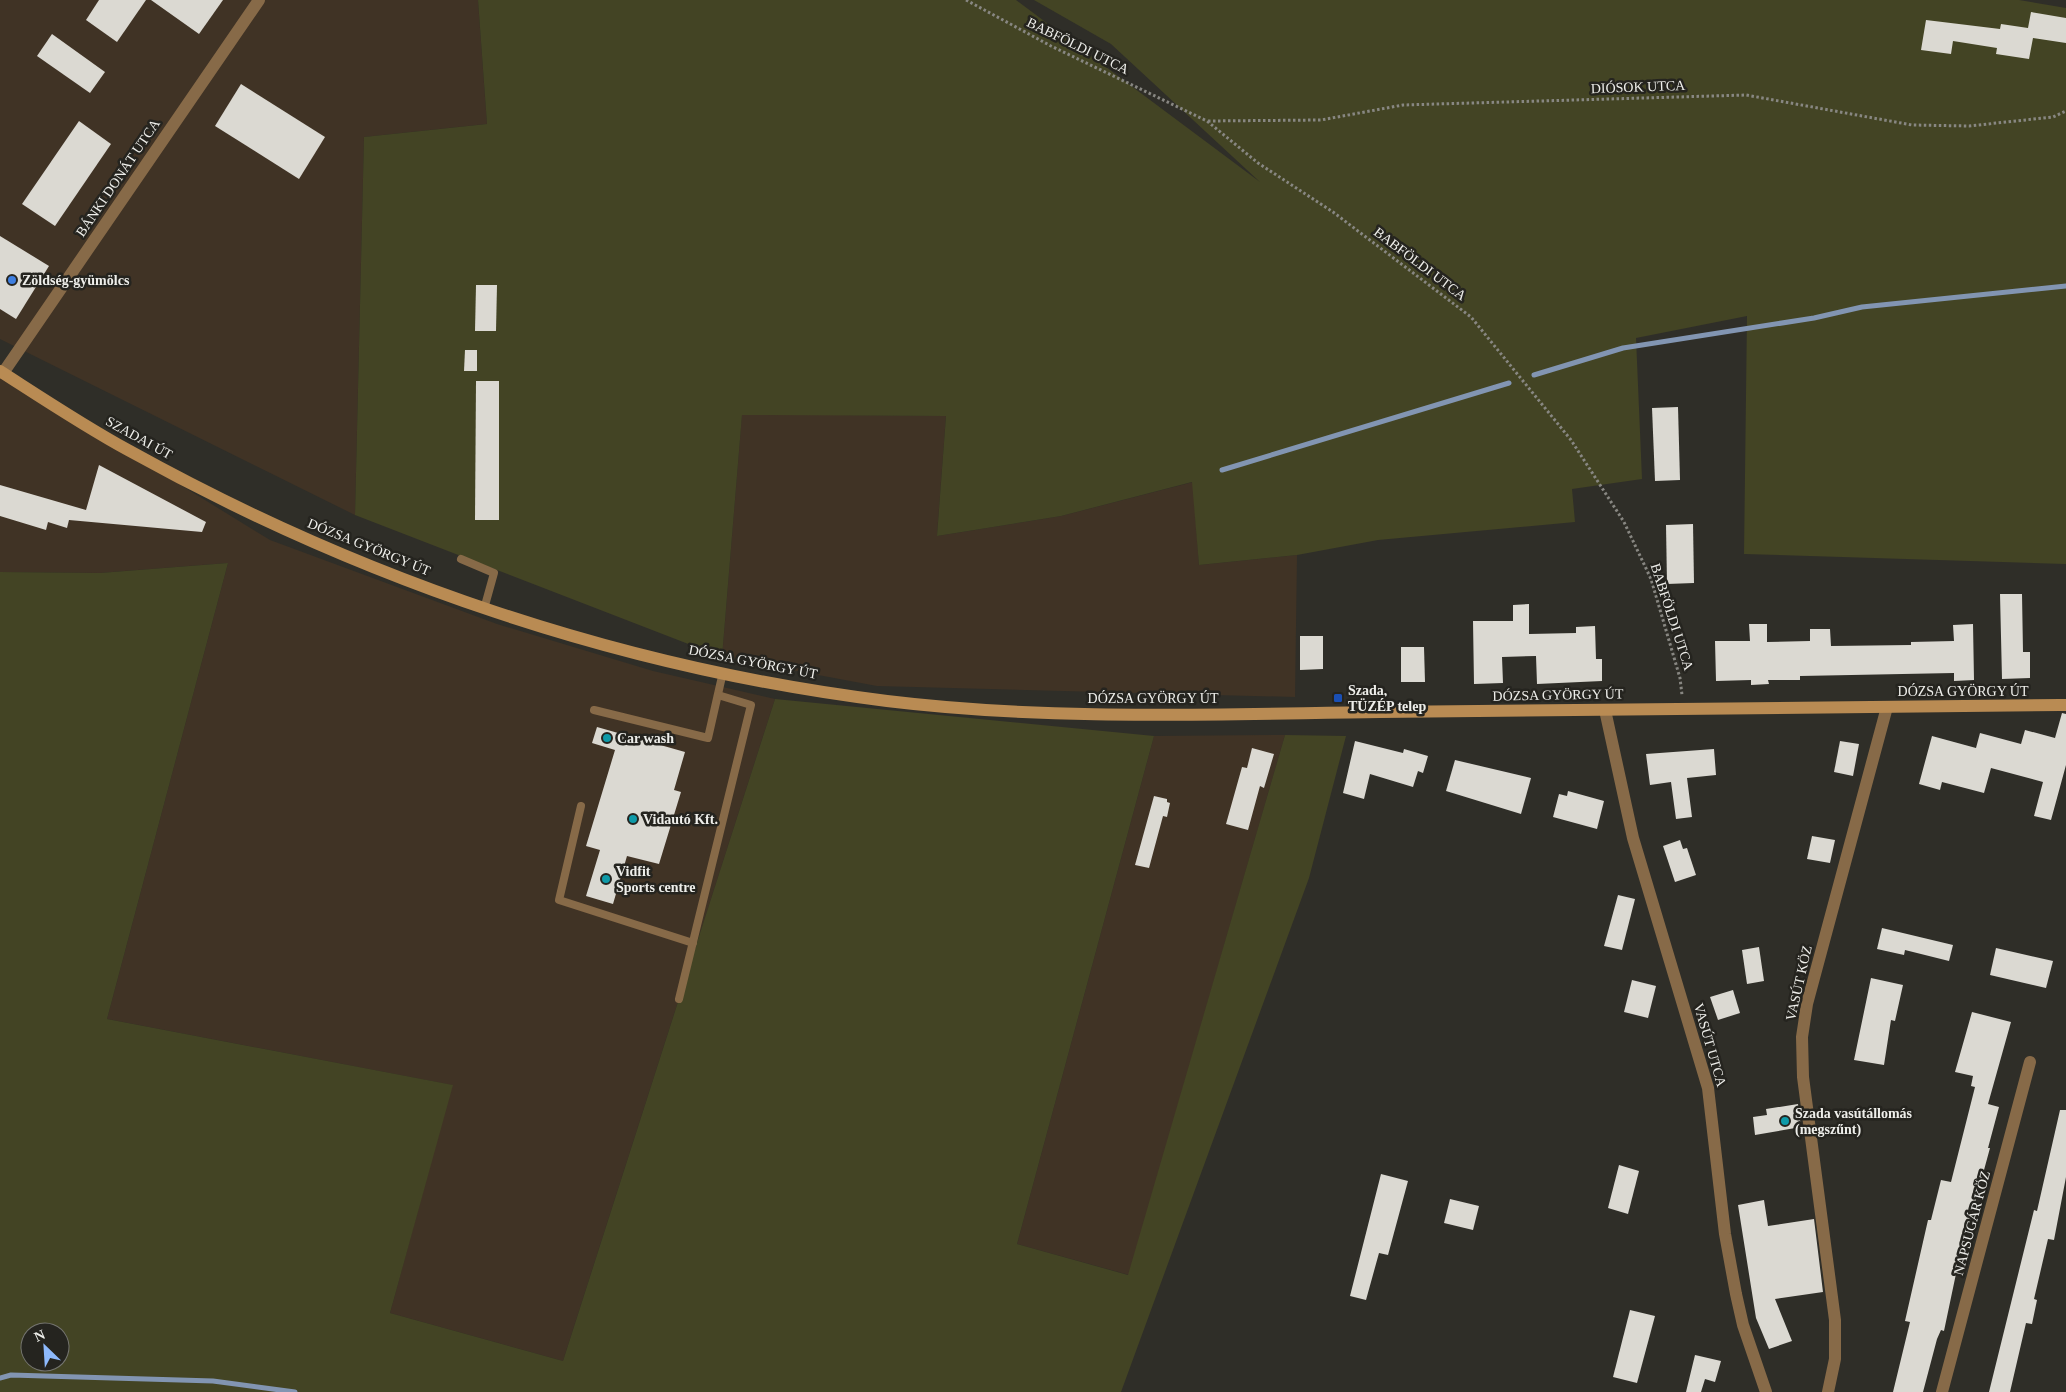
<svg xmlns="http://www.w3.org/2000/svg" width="2066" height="1392" viewBox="0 0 2066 1392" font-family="Georgia,serif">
<rect width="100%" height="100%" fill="#2f2e28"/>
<!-- industrial -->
<g fill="#403325">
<polygon points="0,0 478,0 487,124 364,137 355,515 0,339"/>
<polygon points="0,374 270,540 497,624 653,671 775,699 563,1361 390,1313 452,1085 107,1019 228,563 100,573 0,572"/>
<polygon points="742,414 946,416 937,536 1061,516 1193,482 1199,565 1297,555 1295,697 877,686 722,657"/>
<polygon points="1285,735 1129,1275 1017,1244 1154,736"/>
</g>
<!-- green -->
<g fill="#434424" fill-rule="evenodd">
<polygon points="478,0 1016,0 1260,182 1111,44 1034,0 2019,0 2066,8 2066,564 1744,554 1747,316 1636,338 1642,479 1572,489 1575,522 1378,540 1297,555 1199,565 1192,482 1061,516 937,536 946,416 742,415 722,657 355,515 364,137 487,124"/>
<path d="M228,563L107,1019L453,1085L390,1313L563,1361L775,699L1154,736L1017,1244L1128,1275L1285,735L1346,736L1309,878L1121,1392H0V572L100,573ZM30,1332H60V1362H30Z"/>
</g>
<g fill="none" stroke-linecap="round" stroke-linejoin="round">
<!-- stream -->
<g stroke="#8295b2" stroke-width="5">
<polyline points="1534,375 1623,348 1814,318 1862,307 2066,286"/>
<polyline points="1222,470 1509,383"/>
<polyline points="0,1378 11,1375 213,1381 295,1392"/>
</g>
</g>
<!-- building -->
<g fill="#dbd9d2">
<polygon points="99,0 146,0 117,42 86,20"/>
<polygon points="151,0 223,0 199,34"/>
<polygon points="2031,12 2066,18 2066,43 2033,38 2029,59 1996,54 1997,48 1953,41 1951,54 1921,50 1926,20 2000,29 2001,24 2028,28"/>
<polygon points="52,34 105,72 90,93 37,56"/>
<polygon points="241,84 325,137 299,179 215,126"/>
<polygon points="79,121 111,144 55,226 22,204"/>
<polygon points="0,236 49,266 16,319 0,309"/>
<polygon points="476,285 497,285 496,331 475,331"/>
<polygon points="465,350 477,350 477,371 464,371"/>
<polygon points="476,381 499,381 499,520 475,520"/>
<polygon points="1678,407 1680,480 1655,481 1652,408"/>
<polygon points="99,465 206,522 202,532 69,520 67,528 48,522 46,530 0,516 0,485 86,510"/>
<polygon points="1693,524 1694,583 1667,584 1666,525"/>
<polygon points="2000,594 2022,594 2023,652 2030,652 2030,678 2002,679"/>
<polygon points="1529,604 1529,634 1576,633 1576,627 1595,626 1596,659 1602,659 1602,681 1537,684 1536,656 1502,657 1503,683 1474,684 1473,621 1513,621 1513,605"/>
<polygon points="1749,624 1767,624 1767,642 1810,641 1810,629 1830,629 1831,646 1911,645 1911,642 1954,641 1953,625 1973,624 1974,680 1954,681 1954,673 1800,676 1800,680 1768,680 1769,684 1751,685 1751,680 1716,681 1715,641 1750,641"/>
<polygon points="1300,636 1323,636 1323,669 1300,670"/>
<polygon points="1401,647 1424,647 1425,682 1401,682"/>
<polygon points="2062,713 2066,714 2066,765 2051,820 2034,816 2043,782 1991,768 1984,793 1942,782 1940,790 1919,784 1932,736 1976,748 1980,733 2021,744 2025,730 2055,738"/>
<polygon points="597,727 685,752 674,790 681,792 659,864 627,856 613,904 586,896 600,850 586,846 615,750 592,743"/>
<polygon points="1355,741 1403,753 1404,749 1428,756 1423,773 1418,771 1413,787 1370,774 1364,799 1343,793"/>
<polygon points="1840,741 1859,744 1853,776 1834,772"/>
<polygon points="1252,748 1274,754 1264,788 1260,786 1248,830 1226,824 1242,767 1247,768"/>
<polygon points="1714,749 1716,775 1687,778 1692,817 1676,819 1671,782 1650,785 1646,754"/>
<polygon points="1455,760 1531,778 1521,814 1446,791"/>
<polygon points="1568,791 1604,801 1597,829 1553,817 1559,794 1567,796"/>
<polygon points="1154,796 1167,799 1167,802 1170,803 1167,817 1163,816 1149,868 1135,865"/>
<polygon points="1812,836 1835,840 1830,863 1807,859"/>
<polygon points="1680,840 1683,849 1687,848 1696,875 1675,882 1663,846"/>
<polygon points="1618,895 1635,899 1622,950 1604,946"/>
<polygon points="1882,928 1953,945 1949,961 1905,950 1904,955 1877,949"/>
<polygon points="1759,947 1764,981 1747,984 1742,950"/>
<polygon points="1996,948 2053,961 2046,988 1990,975"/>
<polygon points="1871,978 1903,985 1895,1021 1891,1020 1884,1065 1854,1060"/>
<polygon points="1632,980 1656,986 1648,1018 1624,1012"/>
<polygon points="1733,990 1740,1013 1718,1020 1710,997"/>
<polygon points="1972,1012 2011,1022 1988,1104 1999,1107 1988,1148 1990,1148 1957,1269 1944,1331 1941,1330 1937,1339 1923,1392 1893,1392 1910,1322 1905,1321 1928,1220 1931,1220 1941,1180 1951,1182 1975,1087 1971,1086 1973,1076 1955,1072"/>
<polygon points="1798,1104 1801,1127 1755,1135 1753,1117 1767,1115 1766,1109"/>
<polygon points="2060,1110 2066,1110 2066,1177 2054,1240 2048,1239 2034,1299 2037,1300 2032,1324 2026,1323 2010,1392 1989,1392 2034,1210 2037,1211"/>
<polygon points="1619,1165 1639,1171 1628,1214 1608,1208"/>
<polygon points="1381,1174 1408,1181 1388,1255 1379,1253 1366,1300 1350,1296"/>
<polygon points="1450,1199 1479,1206 1473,1230 1444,1223"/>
<polygon points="1764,1200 1768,1226 1814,1219 1823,1292 1775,1299 1792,1341 1769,1349 1756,1318 1738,1205"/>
<polygon points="1630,1310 1655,1316 1637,1383 1613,1377"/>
<polygon points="1695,1355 1721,1361 1715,1382 1705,1379 1701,1392 1686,1392"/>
</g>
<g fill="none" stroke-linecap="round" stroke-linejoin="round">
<!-- path -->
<g stroke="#888782" stroke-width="3" stroke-dasharray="2.5 2.5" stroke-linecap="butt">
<polyline points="966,0 1051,46 1207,121 1258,163 1333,212 1471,317 1571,440 1624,522 1651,579 1680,678 1682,695"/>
<polyline points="1208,121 1321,120 1403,105 1746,95 1912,125 1969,126 2053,117 2066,111"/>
</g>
<!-- service -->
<g stroke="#876a48" stroke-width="8">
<polyline points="461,559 494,573 484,609"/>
<polyline points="594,710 708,738 723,672"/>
<polyline points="581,806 559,900 693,943"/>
<polyline points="679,999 751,705 718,695"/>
</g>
<!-- minor -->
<g stroke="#876a48" stroke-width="12">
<polyline points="3,373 259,0"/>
<polyline points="1942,1392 2030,1062"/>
</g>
<!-- tertiary -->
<g stroke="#876a48" stroke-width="12">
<polyline points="1605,710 1633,838 1708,1088 1725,1234 1736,1294 1743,1325 1766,1392"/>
<polyline points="1828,1392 1835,1359 1835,1320 1803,1077 1802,1037 1807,1004 1887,707"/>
</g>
<!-- secondary -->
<path stroke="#b98b53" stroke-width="12" d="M0,371C42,398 84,426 128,450C362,580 620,668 887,701C1050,721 1216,714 1380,712C1608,710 1837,707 2066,705"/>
</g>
<!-- markers -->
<circle fill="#3f7fe0" stroke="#25241f" stroke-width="2" cx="12" cy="280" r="5"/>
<rect fill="#1a4fb4" stroke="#25241f" stroke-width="2" x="1333" y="693" width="10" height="10" rx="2.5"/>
<g fill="#0f9aa8" stroke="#25241f" stroke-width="2">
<circle cx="607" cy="738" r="5"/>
<circle cx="633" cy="819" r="5"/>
<circle cx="606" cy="879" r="5"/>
<circle cx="1785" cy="1121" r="5"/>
</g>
<g text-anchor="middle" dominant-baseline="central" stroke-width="5" stroke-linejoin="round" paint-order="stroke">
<!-- street labels -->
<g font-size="14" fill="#eeeeea" stroke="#25241f">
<text transform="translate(1078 46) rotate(26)">BABFÖLDI UTCA</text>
<text transform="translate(1638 87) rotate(-2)">DIÓSOK UTCA</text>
<text transform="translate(118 178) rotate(-56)">BÁNKI DONÁT UTCA</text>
<text transform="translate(1420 264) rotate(37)">BABFÖLDI UTCA</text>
<text transform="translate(139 438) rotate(29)">SZADAI ÚT</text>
<text transform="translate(369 547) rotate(22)">DÓZSA GYÖRGY ÚT</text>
<text transform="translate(1672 617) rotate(72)">BABFÖLDI UTCA</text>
<text transform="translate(753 662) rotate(11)">DÓZSA GYÖRGY ÚT</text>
<text x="1963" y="691">DÓZSA GYÖRGY ÚT</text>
<text transform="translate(1558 695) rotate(-1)">DÓZSA GYÖRGY ÚT</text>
<text x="1153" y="698">DÓZSA GYÖRGY ÚT</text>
<text transform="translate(1799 983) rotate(-77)">VASÚT KÖZ</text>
<text transform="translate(1710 1045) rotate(74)">VASÚT UTCA</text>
<text transform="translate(1972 1223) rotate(-75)">NAPSUGÁR KÖZ</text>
</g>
<!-- poi labels -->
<g font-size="14" font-weight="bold" fill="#eeeeea" stroke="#25241f" text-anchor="start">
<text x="22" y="280">Zöldség-gyümölcs</text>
<text x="1348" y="690">Szada,<tspan x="1348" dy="16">TÜZÉP telep</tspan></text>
<text x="617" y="738">Car wash</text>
<text x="643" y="819">Vidautó Kft.</text>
<text x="616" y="871">Vidfit<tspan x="616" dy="16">Sports centre</tspan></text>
<text x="1795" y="1113">Szada vasútállomás<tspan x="1795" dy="16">(megszűnt)</tspan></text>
</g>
</g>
<!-- north arrow -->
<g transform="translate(45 1347) rotate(335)"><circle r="24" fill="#25241f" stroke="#757570"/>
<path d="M0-4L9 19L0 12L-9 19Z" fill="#8db9fc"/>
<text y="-8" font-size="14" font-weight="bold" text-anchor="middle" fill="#eeeeea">N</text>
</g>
</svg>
